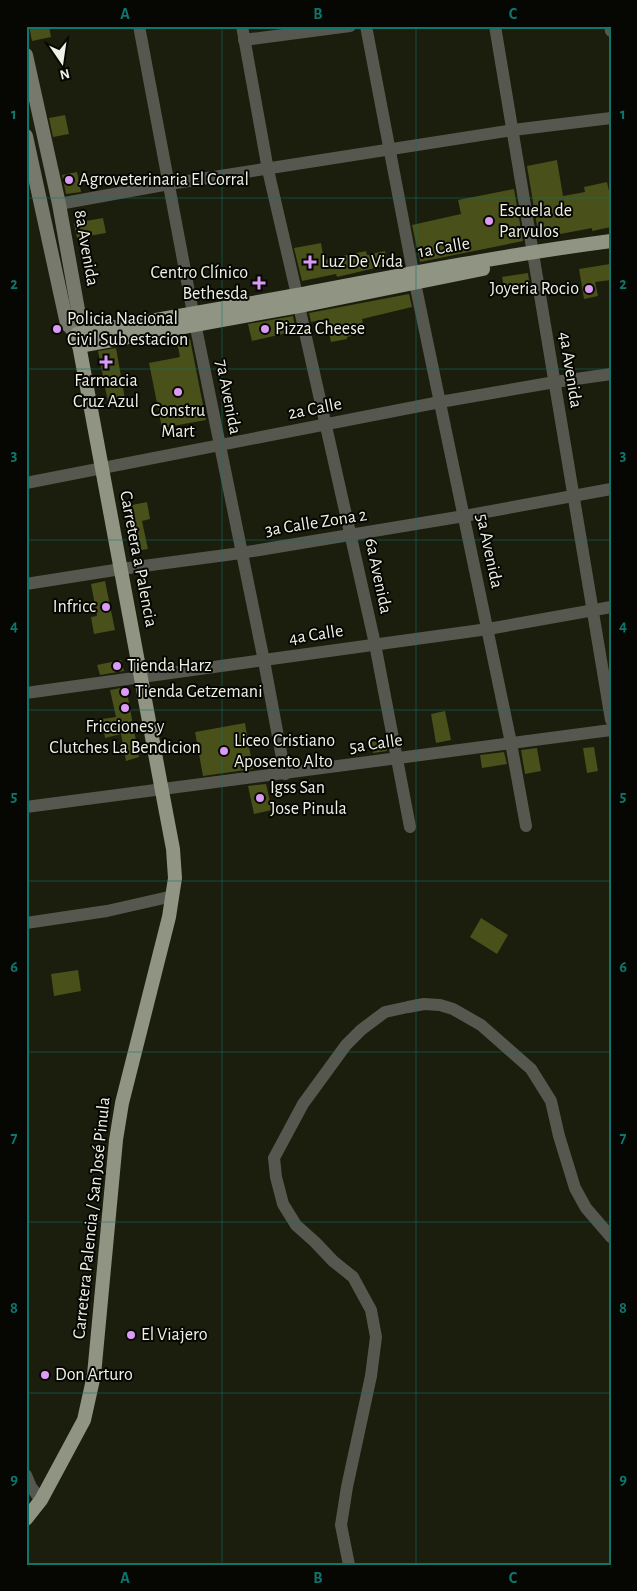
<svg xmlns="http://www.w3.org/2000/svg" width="637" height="1591" viewBox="0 0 637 1591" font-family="'Alegreya Sans',sans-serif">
<rect width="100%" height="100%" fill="#1b1d0d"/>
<!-- building -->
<g fill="#4a5019">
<polygon points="29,26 49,26 51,37 32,41"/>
<polygon points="65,115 69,134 53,137 49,118"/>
<polygon points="557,160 563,196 585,192 584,187 607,182 611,200 611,227 592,231 592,228 539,238 527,166"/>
<polygon points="77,172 81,192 66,194 62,175"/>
<polygon points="514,189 523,241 420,262 412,225 461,214 458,200"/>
<polygon points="103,218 106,233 77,238 74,223"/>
<polygon points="321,243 324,260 366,251 367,255 385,251 388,265 337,277 336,274 302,281 294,248"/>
<polygon points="610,264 611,280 595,282 598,296 584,299 579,269"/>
<polygon points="528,273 530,288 505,292 502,277"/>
<polygon points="409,294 412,307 362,319 365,333 347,337 347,339 331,342 326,319 311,322 309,313"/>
<polygon points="293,316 296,331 252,341 248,324"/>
<polygon points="190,339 206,420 162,428 149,363 180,357 177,342"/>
<polygon points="116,348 125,399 108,402 98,351"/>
<polygon points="147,502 150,519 142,521 148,549 136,551 127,506"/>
<polygon points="105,581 115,630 94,634 91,617 97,616 91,584"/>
<polygon points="121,660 124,671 100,675 97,665"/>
<polygon points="126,687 139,757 126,761 121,734 105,738 102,719 116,717 110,690"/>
<polygon points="445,711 451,740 436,743 431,714"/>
<polygon points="245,723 253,769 203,776 195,732"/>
<polygon points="385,740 387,751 373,753 371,742"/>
<polygon points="594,747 598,771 587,773 583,748"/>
<polygon points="537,748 541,771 525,774 521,750"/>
<polygon points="504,752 507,764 482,768 480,755"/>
<polygon points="266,784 272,810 254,814 248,786"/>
<polygon points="481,918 508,935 497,954 470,937"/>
<polygon points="78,970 81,991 54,996 51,974"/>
</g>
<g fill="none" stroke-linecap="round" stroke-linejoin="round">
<!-- minor -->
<g stroke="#56574f" stroke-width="12">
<polyline points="139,26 193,313 264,661 285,774"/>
<polyline points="242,26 268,170 297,295"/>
<polyline points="366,26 413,272"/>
<polyline points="495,26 611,720"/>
<polyline points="610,26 611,31"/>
<polyline points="244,40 350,26"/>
<polyline points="59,204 169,184 513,130 611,118"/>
<polyline points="415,283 511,743 526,826"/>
<polyline points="299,306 375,644 410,827"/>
<polyline points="26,483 440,402 555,382 611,374"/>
<polyline points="26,584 121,569 241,553 464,516 611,489"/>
<polyline points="26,693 488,629 611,607"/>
<polyline points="26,807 611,730"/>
<polyline points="26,923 107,911 173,896"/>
<polyline points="26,1475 31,1487 41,1500"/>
<polyline points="349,1565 341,1525 347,1487 371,1376 376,1337 371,1310 353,1277 333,1261 315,1242 296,1225 283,1204 276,1177 274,1158 303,1104 346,1045 361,1030 385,1012 408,1007 424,1004 440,1005 453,1009 481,1025 531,1069 551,1101 559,1136 575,1188 586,1208 611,1237"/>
</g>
<!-- secondary -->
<g stroke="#77796c" stroke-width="14">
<polyline points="26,55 59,204 80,321 77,334"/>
<polyline points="26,136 67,324 77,334"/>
</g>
<!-- primary -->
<g stroke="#909482" stroke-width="14">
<polyline points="79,346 299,306 483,269"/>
<path d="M26,1519L41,1500L84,1420L94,1375L116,1140L122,1103L169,917L175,878L173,849L162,791L77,334C150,321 224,308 297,295C402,275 505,255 611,241"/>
</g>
</g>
<!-- grid -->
<path fill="none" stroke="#0f766e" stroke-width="1" stroke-opacity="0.55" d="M222,26V1565M416,26V1565M26,198H611M26,369H611M26,540H611M26,710H611M26,881H611M26,1052H611M26,1222H611M26,1393H611"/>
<!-- markers -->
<g fill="#da9af6" stroke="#060702" stroke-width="2">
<circle cx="69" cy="180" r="5"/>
<circle cx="489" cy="221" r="5"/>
<path d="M307.5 254.5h5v5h5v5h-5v5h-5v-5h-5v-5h5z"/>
<path d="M256.5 275.5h5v5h5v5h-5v5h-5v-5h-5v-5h5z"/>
<circle cx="589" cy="289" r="5"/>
<circle cx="57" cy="329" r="5"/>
<circle cx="265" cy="329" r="5"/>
<path d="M103.5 354.5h5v5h5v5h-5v5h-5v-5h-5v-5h5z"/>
<circle cx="178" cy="392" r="5"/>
<circle cx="106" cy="607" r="5"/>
<circle cx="117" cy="666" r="5"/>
<circle cx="125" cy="692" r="5"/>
<circle cx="125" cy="708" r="5"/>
<circle cx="224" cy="751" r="5"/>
<circle cx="260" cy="798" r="5"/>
<circle cx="131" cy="1335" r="5"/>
<circle cx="45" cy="1375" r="5"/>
</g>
<g text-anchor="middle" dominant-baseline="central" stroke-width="4" stroke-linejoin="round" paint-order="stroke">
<!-- poi labels -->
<g font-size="18" fill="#eff1e6" stroke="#060702" text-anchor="start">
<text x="79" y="180">Agroveterinaria El Corral</text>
<text x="499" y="211">Escuela de<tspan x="499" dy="21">Parvulos</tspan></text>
<text x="321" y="262">Luz De Vida</text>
<text x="248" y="273" text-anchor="end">Centro Clínico<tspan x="248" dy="21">Bethesda</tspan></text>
<text x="579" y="289" text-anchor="end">Joyeria Rocio</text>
<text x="67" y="319">Policia Nacional<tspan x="67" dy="21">Civil Sub estacion</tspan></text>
<text x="275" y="329">Pizza Cheese</text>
<text x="106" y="381" text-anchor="middle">Farmacia<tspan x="106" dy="21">Cruz Azul</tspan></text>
<text x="178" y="411" text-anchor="middle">Constru<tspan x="178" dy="21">Mart</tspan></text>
<text x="96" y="607" text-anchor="end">Infricc</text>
<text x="127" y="666">Tienda Harz</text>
<text x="135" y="692">Tienda Getzemani</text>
<text x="125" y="727" text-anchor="middle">Fricciones y<tspan x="125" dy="21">Clutches La Bendicion</tspan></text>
<text x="234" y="741">Liceo Cristiano<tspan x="234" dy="21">Aposento Alto</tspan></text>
<text x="270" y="788">Igss San<tspan x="270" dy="21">Jose Pinula</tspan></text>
<text x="141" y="1335">El Viajero</text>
<text x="55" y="1375">Don Arturo</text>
</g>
<!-- street labels -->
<g font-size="18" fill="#eff1e6" stroke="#060702">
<text transform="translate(86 248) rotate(80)">8a Avenida</text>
<text transform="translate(444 248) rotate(-10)">1a Calle</text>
<text transform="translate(570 370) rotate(81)">4a Avenida</text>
<text transform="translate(228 397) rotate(79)">7a Avenida</text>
<text transform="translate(315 409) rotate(-11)">2a Calle</text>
<text transform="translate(316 523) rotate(-9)">3a Calle Zona 2</text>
<text transform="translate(489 551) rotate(78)">5a Avenida</text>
<text transform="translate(138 559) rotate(79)">Carretera a Palencia</text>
<text transform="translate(378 576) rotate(78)">6a Avenida</text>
<text transform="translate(316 635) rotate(-9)">4a Calle</text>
<text transform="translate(376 744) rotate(-8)">5a Calle</text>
<text transform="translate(92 1218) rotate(-84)">Carretera Palencia / San José Pinula</text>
</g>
</g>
<!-- border -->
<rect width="637" height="1591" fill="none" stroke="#060702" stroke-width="55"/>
<!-- north arrow -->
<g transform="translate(62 62) rotate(167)" stroke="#060702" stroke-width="4" paint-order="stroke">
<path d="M0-4L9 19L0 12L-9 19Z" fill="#eff1e6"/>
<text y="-8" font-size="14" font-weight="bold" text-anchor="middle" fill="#eff1e6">N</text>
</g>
<rect x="28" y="28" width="582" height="1536" fill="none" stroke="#0f766e" stroke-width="2"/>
<g font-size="16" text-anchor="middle" font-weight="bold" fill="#0f766e">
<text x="125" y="19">A</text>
<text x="318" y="19">B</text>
<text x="513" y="19">C</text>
<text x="14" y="119">1</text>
<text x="623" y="119">1</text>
<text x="14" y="289">2</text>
<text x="623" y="289">2</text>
<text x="14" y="460">3</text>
<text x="623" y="460">3</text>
<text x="14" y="631">4</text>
<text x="623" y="631">4</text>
<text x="14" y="801">5</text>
<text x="623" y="801">5</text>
<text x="14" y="972">6</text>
<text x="623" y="972">6</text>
<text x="14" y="1143">7</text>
<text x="623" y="1143">7</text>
<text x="14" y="1313">8</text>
<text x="623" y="1313">8</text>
<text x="14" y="1484">9</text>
<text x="623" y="1484">9</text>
<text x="125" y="1583">A</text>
<text x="318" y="1583">B</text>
<text x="513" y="1583">C</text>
</g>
</svg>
